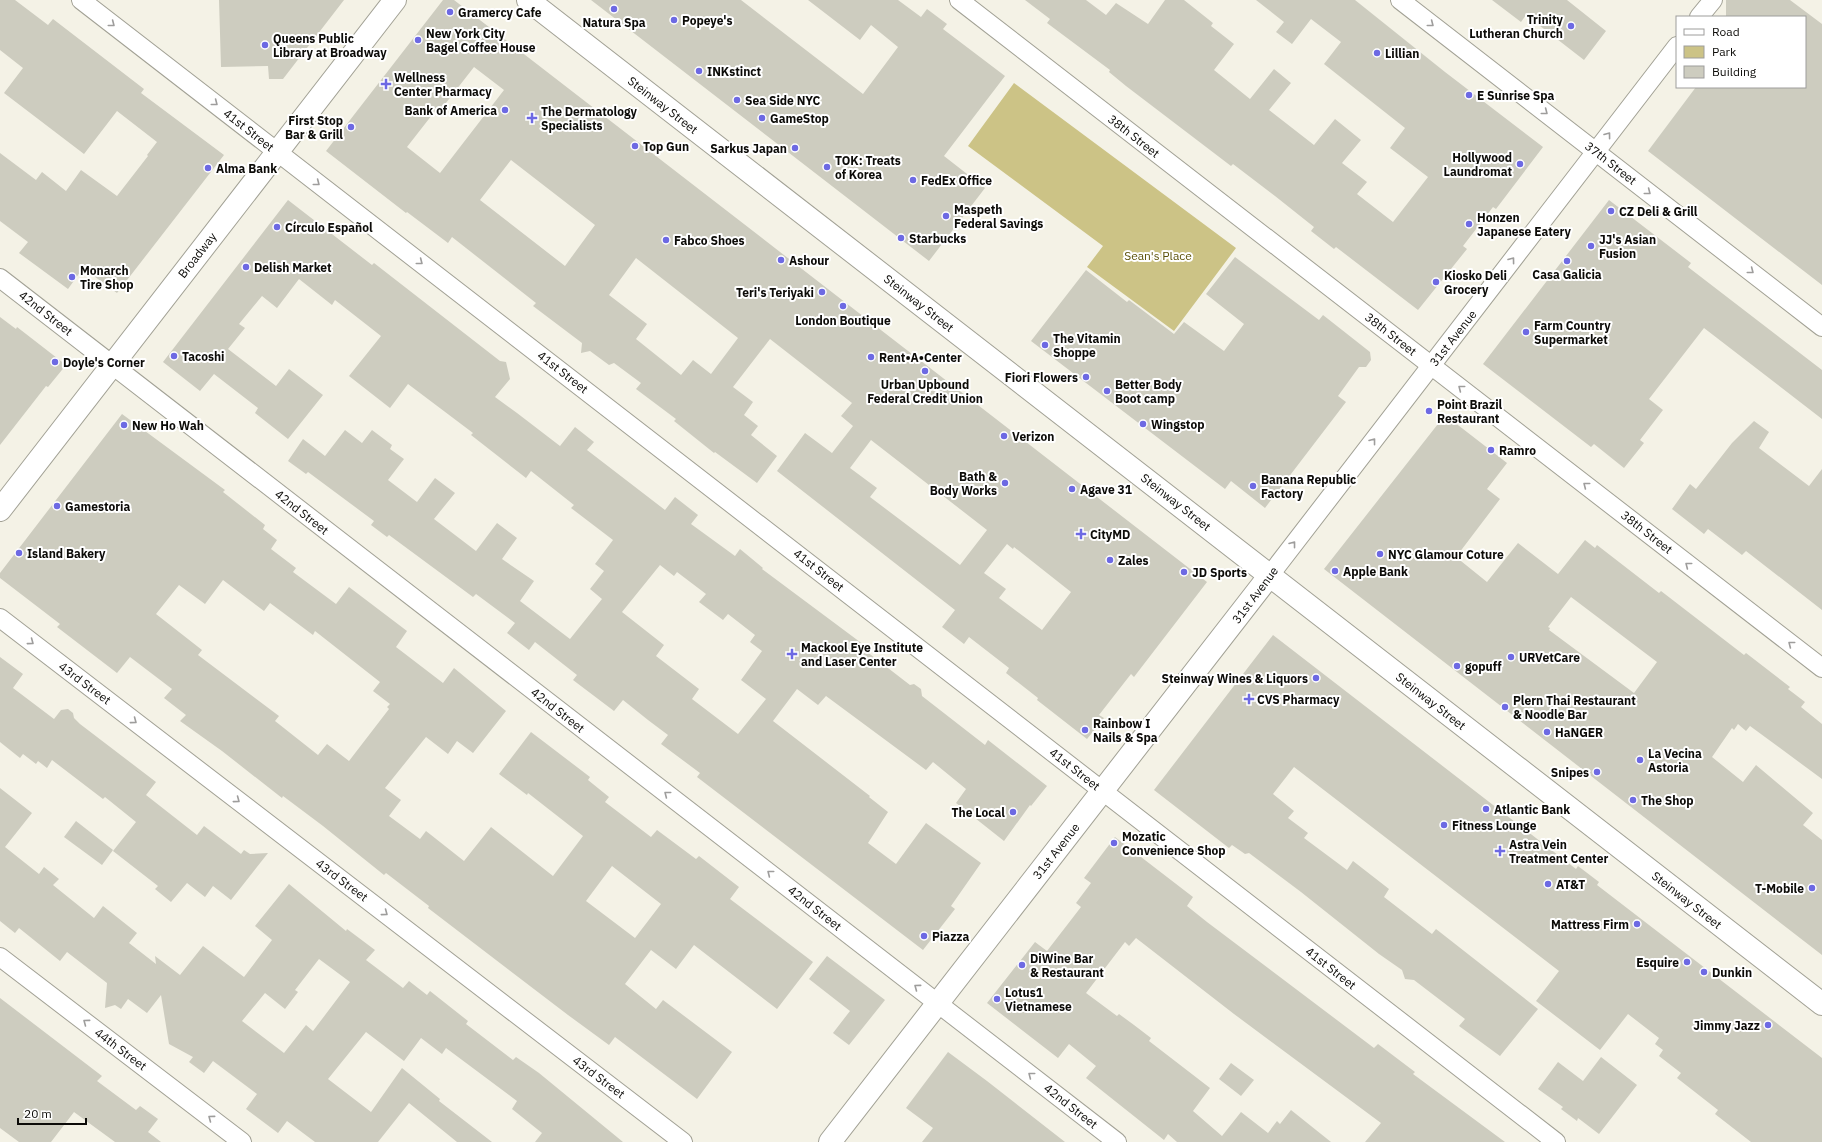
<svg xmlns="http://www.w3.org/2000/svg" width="1822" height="1142" viewBox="0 0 1822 1142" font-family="'IBM Plex Sans',sans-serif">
<rect width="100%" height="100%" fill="#f4f2e6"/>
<!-- green -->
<polygon fill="#ccc386" points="1014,83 1236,248 1174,331 1087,267 1103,246 968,146"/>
<!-- building -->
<g fill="#cdccbf" fill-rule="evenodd">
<polygon points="0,0 15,0 48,25 53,19 144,89 141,93 224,155 117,293 83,268 68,289 19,253 28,242 0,221 0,153 36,180 42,172 66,191 81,170 117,196 148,156 147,155 157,142 117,111 84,154 4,93 23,68 0,50"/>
<polygon points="219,0 344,0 283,79 269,79 268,66 221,67"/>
<path d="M443,0H454L1207,582L1134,677L1131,674L1099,715L1104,718L1087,739L1037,700L1038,698L1006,673L1009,668L969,637L964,644L942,627L955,610L777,471L805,433L832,453L853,426L841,416L852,403L770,339L733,387L753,402L744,415L758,426L751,435L777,456L757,483L715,452L714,453L674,421L676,419L636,389L641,383L614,363L609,365L590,351L581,353L582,343L533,306L536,303L452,237L448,243L407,212L406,213L326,151ZM474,67L504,90L440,173L407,147L439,106L442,108ZM511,160L595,225L565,266L480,200ZM636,258L738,338L711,374L693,360L681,375L636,339L647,324L609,295ZM871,440L987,530L960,565L870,497L877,488L850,468ZM1007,544L1013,549L1014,547L1071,592L1042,630L999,598L1006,589L984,573Z"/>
<polygon points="591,0 741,0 863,94 898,47 871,25 860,40 808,0 898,0 921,17 927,9 947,24 943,29 1005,76 944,156 985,188 929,261"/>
<polygon points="1025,0 1086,0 1106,15 1116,3 1148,24 1165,0 1184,0 1213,23 1211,26 1234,44 1214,70 1250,99 1274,69 1291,83 1269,110 1314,145 1335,119 1361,140 1342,163 1367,182 1357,194 1393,222 1428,177 1390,148 1405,128 1324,64 1341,42 1311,19 1292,44 1276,32 1284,22 1256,0 1355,0 1445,72 1543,147 1496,209 1493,207 1463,246 1467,249 1418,310 1336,247 1334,249 1311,231 1314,227 1275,196 1233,164 1231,166 1126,86 1109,72 1110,70 1047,23 1050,19"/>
<polygon points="1492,0 1567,0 1606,31 1584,60 1526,15 1521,22"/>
<polygon points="1726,0 1790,0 1822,24 1822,285 1648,151 1696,87 1805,87 1805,17 1726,17"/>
<path d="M288,200L372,265L374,263L500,361L506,362L510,379L495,397L517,413L560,446L575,427L594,442L587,450L665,510L675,497L698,515L691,524L735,556L740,549L763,568L762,569L864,645L862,648L910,685L914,684L921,689L922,696L985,745L988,740L1047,786L1031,806L1030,805L1004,841L956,803L966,789L933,762L926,770L826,696L818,705L797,689L773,721L870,796L869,797L888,812L868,843L896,864L926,823L981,863L951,906L955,909L923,950L697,777L700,773L661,744L668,735L648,720L623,700L614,711L573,680L577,675L535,642L529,650L507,633L515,623L476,594L473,597L389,535L387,537L371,525L374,521L308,472L306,474L288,461L303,439L325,456L345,430L362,443L372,430L392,445L390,449L404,459L388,480L417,502L435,478L455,493L434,519L476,551L497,523L517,538L502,559L534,581L520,601L570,639L602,599L590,589L604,571L595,564L613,540L571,508L574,505L531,471L526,478L471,435L473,433L408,384L390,408L349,376L381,336L335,300L332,305L299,279L277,308L262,296L239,324L245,328L228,349L276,386L289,369L323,395L288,439L255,413L258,408L214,374L200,391L163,362ZM660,565L674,576L677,572L706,594L699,602L723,620L728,614L755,635L750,642L762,651L741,680L766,699L738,734L692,699L699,689L656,656L664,645L622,612Z"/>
<polygon points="1609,200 1691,263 1688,267 1822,370 1822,419 1704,328 1649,399 1663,410 1640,440 1644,443 1624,468 1594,444 1591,447 1483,364"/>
<polygon points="1235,257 1319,320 1323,315 1370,352 1371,360 1366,367 1359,367 1351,378 1338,396 1346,402 1265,508 1231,481 1225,489 1031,341 1086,270 1127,302 1129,300 1174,334 1184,322 1224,351 1244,324 1206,294"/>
<polygon points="0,317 16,329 17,327 66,365 48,387 46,386 0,445"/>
<path d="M122,414L225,490L223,492L265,525L263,529L277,540L271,549L296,568L293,572L336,604L349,587L407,631L396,647L443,683L454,668L506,711L473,753L457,741L448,754L426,737L385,788L401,800L389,816L420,839L426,831L464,861L491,827L553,876L583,836L528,793L527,795L499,774L531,732L590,777L588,780L609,797L605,802L651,837L657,830L696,859L699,856L739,887L730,899L813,962L777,1009L694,945L676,969L651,950L625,984L656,1009L663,1000L732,1052L697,1099L615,1037L609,1045L568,1015L428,908L429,906L386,873L384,875L323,826L283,796L282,798L222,751L180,721L186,715L164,698L172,689L130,657L117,673L57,627L60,624L0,578V573ZM223,580L264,611L270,603L313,635L315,631L380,682L373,691L390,704L387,707L389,709L349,761L327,744L318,755L275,721L279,716L198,655L202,650L156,614L179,585L205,604ZM612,866L661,904L635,938L586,901Z"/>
<path d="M1445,415L1507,463L1487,489L1500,499L1456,557L1487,582L1518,543L1558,574L1585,540L1595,548L1597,545L1659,593L1661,591L1744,655L1746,653L1790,687L1788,689L1805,702L1801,707L1822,724V779L1750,726L1746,731L1738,724L1734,730L1732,728L1712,757L1743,782L1756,765L1813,813L1803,825L1822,840V955L1324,569ZM1571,597L1657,662L1634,693L1549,630L1550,628L1548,627Z"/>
<polygon points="1754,421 1769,432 1759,448 1809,486 1822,469 1822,610 1746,551 1742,555 1708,529 1704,534 1672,509 1690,484 1696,489 1732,443"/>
<polygon points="1273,635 1576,869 1578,866 1599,882 1597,885 1822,1058 1822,1142 1751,1142 1715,1114 1718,1110 1677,1078 1681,1073 1659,1056 1663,1050 1655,1044 1659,1038 1628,1014 1600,1050 1536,1001 1559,971 1294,767 1273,794 1294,811 1288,818 1308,833 1304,838 1347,870 1353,861 1389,889 1384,897 1432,934 1436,929 1538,1009 1500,1056 1459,1026 1465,1019 1414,980 1405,979 1402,970 1379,954 1301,892 1249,853 1245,854 1232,845 1229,848 1154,790"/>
<polygon points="0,657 23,674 13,688 54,719 61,710 68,709 73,713 74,718 80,724 156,782 146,795 197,835 204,826 241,854 244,850 250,854 268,853 231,900 213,886 205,897 187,883 171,902 155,889 158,886 113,851 136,822 105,797 103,799 52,760 47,768 38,761 36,764 23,754 20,758 0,742"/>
<path d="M0,788L32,813L5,847L39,874L44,867L59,879L53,885L94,918L103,906L137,933L129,943L156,964L155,956L180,975L203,946L244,977L272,940L255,926L289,884L346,931L347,929L375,950L366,960L403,988L409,981L427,995L430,991L468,1021L466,1024L513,1060L516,1057L539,1073L623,1142H535L542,1133L512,1109L517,1101L446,1048L442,1054L421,1038L404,1061L366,1032L328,1079L371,1112L402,1068L440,1099L439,1101L492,1142H457L409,1103L378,1142H315L287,1121L278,1133L246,1109L257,1094L213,1061L204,1073L189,1062L193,1057L169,1044L161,995L147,1013L128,999L121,1009L115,1005L105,1008L107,983L67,952L60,961L19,928L15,933L0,921ZM319,959L350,982L313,1031L306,1025L284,1053L242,1021L265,993L285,1009L298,992L295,990Z"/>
<polygon points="76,821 113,850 102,865 64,837"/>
<polygon points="1115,837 1193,897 1187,906 1207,922 1374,1048 1378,1044 1415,1072 1413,1074 1505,1142 1365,1142 1381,1123 1234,1014 1136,938 1129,946 1125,942 1086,993 1117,1016 1119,1014 1134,1025 1151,1038 1149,1041 1210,1088 1193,1111 1222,1136 1241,1112 1268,1133 1277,1121 1280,1124 1291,1110 1331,1142 1177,1142 1168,1134 1164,1140 1086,1078 1096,1066 1069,1044 1058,1058 987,1003 1035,942 1047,951 1081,907 1076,903 1091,883 1084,878"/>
<polygon points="827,956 885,1000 849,1045 833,1033 850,1011 809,979"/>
<polygon points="0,998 102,1076 97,1081 136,1110 140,1106 158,1119 148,1132 161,1142 115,1142 74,1112 51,1142 19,1142 0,1128"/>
<polygon points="948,1052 987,1081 1065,1142 922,1142 933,1128 906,1108"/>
<polygon points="1601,1057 1637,1085 1599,1134 1578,1118 1577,1121 1561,1109 1563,1107 1538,1089 1558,1062 1583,1081"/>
<polygon points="1231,1063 1254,1080 1241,1096 1219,1079"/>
</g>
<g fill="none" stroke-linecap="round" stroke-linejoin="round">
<defs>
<g id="street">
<polyline points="81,0 1556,1142"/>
<polyline points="959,0 1822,668"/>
<polyline points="1400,0 1822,327"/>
<polyline points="1699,17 1713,0"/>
<polyline points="0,278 1117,1142"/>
<polyline points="1270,575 1677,46"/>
<polyline points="0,618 683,1142"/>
<polyline points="0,957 242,1142"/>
</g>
<g id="secondary">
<polyline points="528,0 1822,1004"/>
<polyline points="0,510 395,0"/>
<polyline points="830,1142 1270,575"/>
</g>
</defs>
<!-- street casing -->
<use href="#street" stroke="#a2a195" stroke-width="20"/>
<!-- secondary casing -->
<use href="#secondary" stroke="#a2a195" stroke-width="24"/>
<!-- street -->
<use href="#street" stroke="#fff" stroke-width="18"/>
<!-- secondary -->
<use href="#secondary" stroke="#fff" stroke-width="22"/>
</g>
<!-- one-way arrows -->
<defs><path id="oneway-chevron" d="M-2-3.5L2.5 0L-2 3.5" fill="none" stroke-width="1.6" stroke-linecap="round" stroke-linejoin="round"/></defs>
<g stroke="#9e9d9c">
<use href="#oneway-chevron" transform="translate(112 24) rotate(38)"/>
<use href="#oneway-chevron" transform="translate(1431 24) rotate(38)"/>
<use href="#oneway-chevron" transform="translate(215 103) rotate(38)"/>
<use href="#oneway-chevron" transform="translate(1545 112) rotate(38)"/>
<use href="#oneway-chevron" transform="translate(1608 135) rotate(-53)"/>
<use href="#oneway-chevron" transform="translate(317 183) rotate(38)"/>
<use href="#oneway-chevron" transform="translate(1648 192) rotate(38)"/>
<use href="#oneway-chevron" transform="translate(1512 260) rotate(-53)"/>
<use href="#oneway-chevron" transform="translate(420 262) rotate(38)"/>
<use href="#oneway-chevron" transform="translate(1751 271) rotate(38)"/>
<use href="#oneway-chevron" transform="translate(1461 388) rotate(-142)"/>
<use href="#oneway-chevron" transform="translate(1373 441) rotate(-52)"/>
<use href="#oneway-chevron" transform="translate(1586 485) rotate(-142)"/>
<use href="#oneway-chevron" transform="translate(1293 544) rotate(-52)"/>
<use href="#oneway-chevron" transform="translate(1688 565) rotate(-142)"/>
<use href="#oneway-chevron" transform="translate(31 642) rotate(37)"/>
<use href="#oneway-chevron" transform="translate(1791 644) rotate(-142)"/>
<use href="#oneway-chevron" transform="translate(134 721) rotate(37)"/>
<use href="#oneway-chevron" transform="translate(667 794) rotate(-142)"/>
<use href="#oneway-chevron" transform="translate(237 800) rotate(37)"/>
<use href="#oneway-chevron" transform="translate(770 873) rotate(-142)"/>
<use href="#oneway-chevron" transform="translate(385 913) rotate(37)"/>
<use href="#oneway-chevron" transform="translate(917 987) rotate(-143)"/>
<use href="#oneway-chevron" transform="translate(86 1022) rotate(-143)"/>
<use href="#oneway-chevron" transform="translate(1031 1075) rotate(-142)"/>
<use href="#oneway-chevron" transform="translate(211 1118) rotate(-143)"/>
</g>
<!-- markers -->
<g fill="#6d69e3" stroke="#fff" stroke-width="1.5">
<circle cx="614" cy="9" r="4"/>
<circle cx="450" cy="12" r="4"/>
<circle cx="674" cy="20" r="4"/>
<circle cx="1571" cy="26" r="4"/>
<circle cx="418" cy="40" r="4"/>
<circle cx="265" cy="45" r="4"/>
<circle cx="1377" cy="53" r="4"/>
<circle cx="699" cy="71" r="4"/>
<path d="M384 78h4v4h4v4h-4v4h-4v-4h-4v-4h4z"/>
<circle cx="1469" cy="95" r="4"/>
<circle cx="737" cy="100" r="4"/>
<circle cx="505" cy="110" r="4"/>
<path d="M530 112h4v4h4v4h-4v4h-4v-4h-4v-4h4z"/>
<circle cx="762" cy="118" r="4"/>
<circle cx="351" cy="127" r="4"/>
<circle cx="635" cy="146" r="4"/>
<circle cx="795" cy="148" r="4"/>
<circle cx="1520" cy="164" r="4"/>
<circle cx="827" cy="167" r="4"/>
<circle cx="208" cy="168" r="4"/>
<circle cx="913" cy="180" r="4"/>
<circle cx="1611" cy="211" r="4"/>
<circle cx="946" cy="216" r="4"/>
<circle cx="1469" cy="224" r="4"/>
<circle cx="277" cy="227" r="4"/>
<circle cx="901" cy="238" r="4"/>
<circle cx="666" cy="240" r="4"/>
<circle cx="1591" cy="246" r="4"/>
<circle cx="781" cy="260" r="4"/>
<circle cx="1567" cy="261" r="4"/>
<circle cx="246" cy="267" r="4"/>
<circle cx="72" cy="277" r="4"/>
<circle cx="1436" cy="282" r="4"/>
<circle cx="822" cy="292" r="4"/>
<circle cx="843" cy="306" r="4"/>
<circle cx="1526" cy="332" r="4"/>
<circle cx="1045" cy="345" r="4"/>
<circle cx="174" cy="356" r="4"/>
<circle cx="871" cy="357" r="4"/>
<circle cx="55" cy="362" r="4"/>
<circle cx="925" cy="371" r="4"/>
<circle cx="1086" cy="377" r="4"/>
<circle cx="1107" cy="391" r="4"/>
<circle cx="1429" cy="411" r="4"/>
<circle cx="1143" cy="424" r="4"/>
<circle cx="124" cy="425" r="4"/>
<circle cx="1004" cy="436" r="4"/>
<circle cx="1491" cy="450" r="4"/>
<circle cx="1005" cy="483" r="4"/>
<circle cx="1253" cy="486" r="4"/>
<circle cx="1072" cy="489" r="4"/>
<circle cx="57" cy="506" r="4"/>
<path d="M1079 528h4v4h4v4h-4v4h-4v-4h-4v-4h4z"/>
<circle cx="19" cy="553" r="4"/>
<circle cx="1380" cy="554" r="4"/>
<circle cx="1110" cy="560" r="4"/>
<circle cx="1335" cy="571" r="4"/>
<circle cx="1184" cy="572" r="4"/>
<path d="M790 648h4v4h4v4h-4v4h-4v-4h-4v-4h4z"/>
<circle cx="1511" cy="657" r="4"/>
<circle cx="1457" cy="666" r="4"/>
<circle cx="1316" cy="678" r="4"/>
<path d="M1247 693h4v4h4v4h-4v4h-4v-4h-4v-4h4z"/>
<circle cx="1505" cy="707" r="4"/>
<circle cx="1085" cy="730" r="4"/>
<circle cx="1547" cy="732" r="4"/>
<circle cx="1640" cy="760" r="4"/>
<circle cx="1597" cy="772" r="4"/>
<circle cx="1633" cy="800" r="4"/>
<circle cx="1486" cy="809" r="4"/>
<circle cx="1013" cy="812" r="4"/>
<circle cx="1444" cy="825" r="4"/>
<circle cx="1114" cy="843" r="4"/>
<path d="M1498 845h4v4h4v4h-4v4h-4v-4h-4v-4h4z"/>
<circle cx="1548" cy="884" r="4"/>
<circle cx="1812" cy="888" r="4"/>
<circle cx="1637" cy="924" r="4"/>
<circle cx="924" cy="936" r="4"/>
<circle cx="1687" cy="962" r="4"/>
<circle cx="1022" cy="965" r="4"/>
<circle cx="1704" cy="972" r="4"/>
<circle cx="997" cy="999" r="4"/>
<circle cx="1768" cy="1025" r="4"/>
</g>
<g text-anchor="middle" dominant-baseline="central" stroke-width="4" stroke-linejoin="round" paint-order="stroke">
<!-- poi labels -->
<g font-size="12" font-weight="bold" fill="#0c0b08" stroke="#fff" text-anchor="start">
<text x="458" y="12">Gramercy Cafe</text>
<text x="1563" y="19" text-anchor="end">Trinity<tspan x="1563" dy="14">Lutheran Church</tspan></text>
<text x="682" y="20">Popeye's</text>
<text x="614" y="22" text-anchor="middle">Natura Spa</text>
<text x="426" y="33">New York City<tspan x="426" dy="14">Bagel Coffee House</tspan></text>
<text x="273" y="38">Queens Public<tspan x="273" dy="14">Library at Broadway</tspan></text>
<text x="1385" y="53">Lillian</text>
<text x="707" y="71">INKstinct</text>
<text x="394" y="77">Wellness<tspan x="394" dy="14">Center Pharmacy</tspan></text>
<text x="1477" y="95">E Sunrise Spa</text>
<text x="745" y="100">Sea Side NYC</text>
<text x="497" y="110" text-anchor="end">Bank of America</text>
<text x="541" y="111">The Dermatology<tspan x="541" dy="14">Specialists</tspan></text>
<text x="770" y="118">GameStop</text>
<text x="343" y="120" text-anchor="end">First Stop<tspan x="343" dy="14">Bar &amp; Grill</tspan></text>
<text x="643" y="146">Top Gun</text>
<text x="787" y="148" text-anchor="end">Sarkus Japan</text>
<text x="1512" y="157" text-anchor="end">Hollywood<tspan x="1512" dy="14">Laundromat</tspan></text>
<text x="835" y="160">TOK: Treats<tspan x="835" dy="14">of Korea</tspan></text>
<text x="216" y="168">Alma Bank</text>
<text x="921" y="180">FedEx Office</text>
<text x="954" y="209">Maspeth<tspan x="954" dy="14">Federal Savings</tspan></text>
<text x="1619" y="211">CZ Deli &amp; Grill</text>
<text x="1477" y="217">Honzen<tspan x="1477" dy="14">Japanese Eatery</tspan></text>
<text x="285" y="227">Círculo Español</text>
<text x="909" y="238">Starbucks</text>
<text x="1599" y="239">JJ's Asian<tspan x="1599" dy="14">Fusion</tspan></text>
<text x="674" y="240">Fabco Shoes</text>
<text x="789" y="260">Ashour</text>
<text x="254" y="267">Delish Market</text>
<text x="80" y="270">Monarch<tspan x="80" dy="14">Tire Shop</tspan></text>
<text x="1567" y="274" text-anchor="middle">Casa Galicia</text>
<text x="1444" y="275">Kiosko Deli<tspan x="1444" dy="14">Grocery</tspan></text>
<text x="814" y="292" text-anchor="end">Teri's Teriyaki</text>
<text x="843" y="320" text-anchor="middle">London Boutique</text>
<text x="1534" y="325">Farm Country<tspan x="1534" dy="14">Supermarket</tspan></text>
<text x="1053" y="338">The Vitamin<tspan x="1053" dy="14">Shoppe</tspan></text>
<text x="182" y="356">Tacoshi</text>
<text x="879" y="357">Rent•A•Center</text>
<text x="63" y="362">Doyle's Corner</text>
<text x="1078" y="377" text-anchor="end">Fiori Flowers</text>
<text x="925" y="384" text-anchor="middle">Urban Upbound<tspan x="925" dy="14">Federal Credit Union</tspan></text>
<text x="1115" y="384">Better Body<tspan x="1115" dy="14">Boot camp</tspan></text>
<text x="1437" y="404">Point Brazil<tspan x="1437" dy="14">Restaurant</tspan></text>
<text x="1151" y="424">Wingstop</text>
<text x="132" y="425">New Ho Wah</text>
<text x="1012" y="436">Verizon</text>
<text x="1499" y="450">Ramro</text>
<text x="997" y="476" text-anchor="end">Bath &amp;<tspan x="997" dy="14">Body Works</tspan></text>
<text x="1261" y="479">Banana Republic<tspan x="1261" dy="14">Factory</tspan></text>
<text x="1080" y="489">Agave 31</text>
<text x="65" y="506">Gamestoria</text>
<text x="1090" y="534">CityMD</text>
<text x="27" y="553">Island Bakery</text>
<text x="1388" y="554">NYC Glamour Coture</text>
<text x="1118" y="560">Zales</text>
<text x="1343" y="571">Apple Bank</text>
<text x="1192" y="572">JD Sports</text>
<text x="801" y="647">Mackool Eye Institute<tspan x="801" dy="14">and Laser Center</tspan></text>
<text x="1519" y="657">URVetCare</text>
<text x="1465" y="666">gopuff</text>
<text x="1308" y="678" text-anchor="end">Steinway Wines &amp; Liquors</text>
<text x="1257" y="699">CVS Pharmacy</text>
<text x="1513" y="700">Plern Thai Restaurant<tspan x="1513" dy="14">&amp; Noodle Bar</tspan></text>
<text x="1093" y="723">Rainbow I<tspan x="1093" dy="14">Nails &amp; Spa</tspan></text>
<text x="1555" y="732">HaNGER</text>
<text x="1648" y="753">La Vecina<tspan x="1648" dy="14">Astoria</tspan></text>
<text x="1589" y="772" text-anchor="end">Snipes</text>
<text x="1641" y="800">The Shop</text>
<text x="1494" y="809">Atlantic Bank</text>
<text x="1005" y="812" text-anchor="end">The Local</text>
<text x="1452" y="825">Fitness Lounge</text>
<text x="1122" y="836">Mozatic<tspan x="1122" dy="14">Convenience Shop</tspan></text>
<text x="1509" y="844">Astra Vein<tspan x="1509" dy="14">Treatment Center</tspan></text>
<text x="1556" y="884">AT&amp;T</text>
<text x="1804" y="888" text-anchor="end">T-Mobile</text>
<text x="1629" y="924" text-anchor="end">Mattress Firm</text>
<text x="932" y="936">Piazza</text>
<text x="1030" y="958">DiWine Bar<tspan x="1030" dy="14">&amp; Restaurant</tspan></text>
<text x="1679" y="962" text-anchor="end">Esquire</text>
<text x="1712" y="972">Dunkin</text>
<text x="1005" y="992">Lotus1<tspan x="1005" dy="14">Vietnamese</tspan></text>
<text x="1760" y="1025" text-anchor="end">Jimmy Jazz</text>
</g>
<!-- street labels -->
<g font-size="12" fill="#0c0b08" stroke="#fff">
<text transform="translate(663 105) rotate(38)">Steinway Street</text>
<text transform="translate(249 130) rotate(38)">41st Street</text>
<text transform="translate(1134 136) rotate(38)">38th Street</text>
<text transform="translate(1611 163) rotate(38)">37th Street</text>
<text transform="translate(197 255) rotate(-52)">Broadway</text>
<text transform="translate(919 303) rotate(38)">Steinway Street</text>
<text transform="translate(46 313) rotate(38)">42nd Street</text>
<text transform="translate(1391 334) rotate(38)">38th Street</text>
<text transform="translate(1453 338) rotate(-52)">31st Avenue</text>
<text transform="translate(563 372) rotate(38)">41st Street</text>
<text transform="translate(1176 502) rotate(38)">Steinway Street</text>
<text transform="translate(302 512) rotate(38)">42nd Street</text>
<text transform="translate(1647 532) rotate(38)">38th Street</text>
<text transform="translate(819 570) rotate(38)">41st Street</text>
<text transform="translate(1255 595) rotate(-53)">31st Avenue</text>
<text transform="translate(85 683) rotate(37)">43rd Street</text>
<text transform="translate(1431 701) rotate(38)">Steinway Street</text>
<text transform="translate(558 710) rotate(38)">42nd Street</text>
<text transform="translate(1075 769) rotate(38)">41st Street</text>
<text transform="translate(1056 851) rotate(-52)">31st Avenue</text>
<text transform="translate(342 880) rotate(37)">43rd Street</text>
<text transform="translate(1687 900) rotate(38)">Steinway Street</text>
<text transform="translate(815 908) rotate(38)">42nd Street</text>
<text transform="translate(1331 968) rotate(38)">41st Street</text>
<text transform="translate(121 1049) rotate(37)">44th Street</text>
<text transform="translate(599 1077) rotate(37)">43rd Street</text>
<text transform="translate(1071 1106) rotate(38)">42nd Street</text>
</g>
<!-- park labels -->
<g font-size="12" fill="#5b5108" stroke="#fff">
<text x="1158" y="255">Sean's Place</text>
</g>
</g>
<!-- legend -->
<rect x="1676" y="16" width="130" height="72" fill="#ffffff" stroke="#9e9d9c"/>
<rect x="1684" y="29" width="20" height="6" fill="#ffffff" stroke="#9e9d9c"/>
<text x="1712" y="36" font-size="12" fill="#0c0b08">Road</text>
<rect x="1684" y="46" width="20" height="12" fill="#ccc386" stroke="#9e9d9c"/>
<text x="1712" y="56" font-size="12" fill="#0c0b08">Park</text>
<rect x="1684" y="66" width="20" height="12" fill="#cdccbf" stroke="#9e9d9c"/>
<text x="1712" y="76" font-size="12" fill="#0c0b08">Building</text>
<!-- scale -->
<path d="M18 1118v6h68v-6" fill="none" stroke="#0c0b08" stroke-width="2"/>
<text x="24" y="1118" font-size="12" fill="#0c0b08" stroke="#ffffff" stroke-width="3" paint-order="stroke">20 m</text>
</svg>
